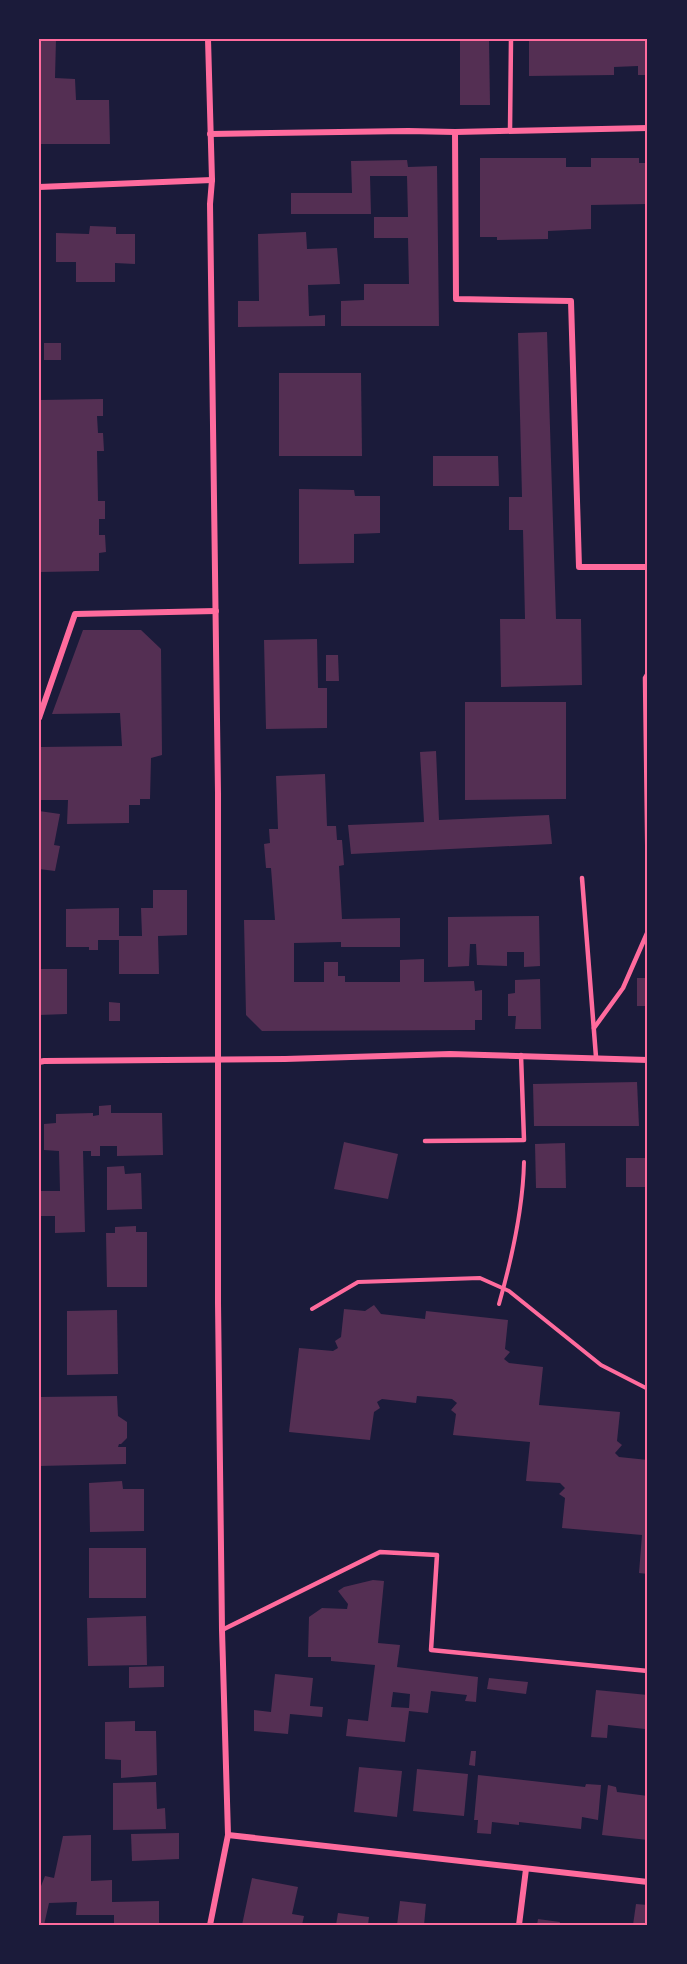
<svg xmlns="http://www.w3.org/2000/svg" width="687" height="1964" viewBox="0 0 687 1964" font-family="'Varela Round',sans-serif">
<rect width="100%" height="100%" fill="#1b1b3a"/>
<!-- building -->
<g fill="#542f53" fill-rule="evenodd">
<polygon points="39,39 56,39 55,78 75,79 76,100 109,100 110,144 39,144"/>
<polygon points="460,39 489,39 490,105 460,105"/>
<polygon points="529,39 648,39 648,75 638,75 638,66 614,67 614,75 529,76"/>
<polygon points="480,158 566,158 566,167 591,167 591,158 639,158 639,163 648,163 648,204 591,205 591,229 548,231 548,239 497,240 497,237 480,237"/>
<polygon points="407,160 408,167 437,166 439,326 341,326 341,301 364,300 364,284 409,284 408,238 374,238 374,217 408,217 407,176 370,176 371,214 291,214 291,193 352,193 351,161"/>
<polygon points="90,226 116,227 116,234 135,234 135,264 115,263 115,282 76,282 76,262 56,262 56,233 89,234"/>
<polygon points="306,232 307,249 337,248 340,284 308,285 309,316 325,315 325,326 238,327 238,301 259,301 258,234"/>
<polygon points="648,273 648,325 646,325 645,274"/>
<polygon points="547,332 556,619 581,619 582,685 501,687 500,619 525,619 523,530 509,530 509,497 522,497 518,333"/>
<rect x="44" y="343" width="17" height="17"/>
<polygon points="279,373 361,373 362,456 279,456"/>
<polygon points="103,399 103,416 97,416 98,433 103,433 104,451 97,451 98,501 105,501 105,519 99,519 99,535 105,535 106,552 99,553 99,571 39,572 39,400"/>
<polygon points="433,456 498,456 499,486 433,486"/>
<polygon points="299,489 354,490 355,496 380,496 380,533 354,534 354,563 299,564"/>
<polygon points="83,630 141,630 161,649 162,755 151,758 150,799 140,799 140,805 129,805 129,823 67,824 68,800 39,800 40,747 122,746 120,713 52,714"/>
<polygon points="317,639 318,688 327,688 327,728 266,729 264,640"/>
<polygon points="326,655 338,655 339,681 326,681"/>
<polygon points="465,702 566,702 566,799 465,800"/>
<polygon points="436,751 439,820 549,815 552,844 351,854 348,825 424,822 420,752"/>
<polygon points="325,774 327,826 336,826 337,840 342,840 344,865 339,866 342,919 400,918 400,947 341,947 341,942 294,943 294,982 324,982 324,962 338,962 338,976 345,976 345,982 400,982 400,960 424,959 424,982 474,981 475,991 482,990 482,1020 475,1020 475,1030 262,1031 246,1015 244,920 275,920 271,868 266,868 264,844 270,843 269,829 278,829 276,776"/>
<polygon points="39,811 60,814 54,845 60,846 55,871 39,869"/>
<polygon points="153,890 187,890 187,935 158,936 159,974 119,974 119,940 98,940 98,950 89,950 89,947 66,947 66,909 119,908 119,936 142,936 141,908 153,908"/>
<polygon points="539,916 540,966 524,967 524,952 507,952 507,966 477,965 476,944 470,944 469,966 448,967 448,917"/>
<polygon points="39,969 67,969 67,1014 39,1015"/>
<rect x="637" y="978" width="11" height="28"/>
<polygon points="540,979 541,1029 515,1029 516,1016 508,1016 508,994 515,993 515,980"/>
<polygon points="109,1002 120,1003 120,1021 109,1021"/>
<polygon points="637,1082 639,1126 534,1126 533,1084"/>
<polygon points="111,1105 111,1113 162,1113 163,1155 117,1156 117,1146 100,1146 100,1156 91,1156 91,1151 83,1151 85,1232 55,1233 55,1216 39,1216 39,1191 60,1191 59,1151 44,1150 44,1124 56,1123 56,1114 93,1113 93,1116 99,1115 99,1106"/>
<polygon points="344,1142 398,1154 388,1199 334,1189"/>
<polygon points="565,1143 566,1188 536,1188 535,1144"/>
<rect x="626" y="1158" width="22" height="29"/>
<polygon points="124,1166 125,1174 141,1173 142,1209 107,1210 107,1167"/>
<polygon points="136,1226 136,1232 147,1232 147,1287 107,1287 106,1233 115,1233 115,1227"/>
<polygon points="374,1305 381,1314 425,1319 426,1311 508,1320 505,1349 510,1352 504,1359 509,1363 543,1367 539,1405 620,1412 617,1441 622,1445 615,1453 619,1457 648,1460 648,1574 639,1573 642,1535 562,1528 565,1498 559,1494 565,1488 560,1483 526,1481 530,1442 453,1435 456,1414 451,1410 457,1403 452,1399 417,1396 416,1403 382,1399 377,1402 380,1408 374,1412 370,1440 289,1432 299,1348 333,1351 338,1348 335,1341 341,1337 344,1309 365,1311"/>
<polygon points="117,1310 118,1374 67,1375 67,1311"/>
<polygon points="117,1396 118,1416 127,1422 127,1438 121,1444 119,1444 118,1447 126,1447 126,1464 39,1466 39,1397"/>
<polygon points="122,1481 123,1489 144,1489 144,1531 90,1532 89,1483"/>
<rect x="89" y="1548" width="57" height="50"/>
<path d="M373,1580L384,1581L378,1643L400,1645L397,1667L478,1677L476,1702L465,1701L467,1695L431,1691L428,1713L409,1711L405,1742L346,1736L348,1719L368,1721L375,1665L331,1661V1657H308L309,1617L322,1608L347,1609L348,1604L338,1591L344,1587ZM393,1692L410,1694L409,1708L391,1707Z"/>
<polygon points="146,1616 147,1665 88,1666 87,1618"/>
<polygon points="164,1666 164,1687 129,1688 129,1667"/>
<polygon points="275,1674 313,1678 310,1706 323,1707 322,1717 290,1714 288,1734 254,1731 254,1710 271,1712"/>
<polygon points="489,1678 528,1682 526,1694 487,1689"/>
<polygon points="596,1690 648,1695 645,1729 608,1725 607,1738 591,1737"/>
<polygon points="135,1721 135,1731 156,1731 157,1775 121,1778 121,1760 105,1759 105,1722"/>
<polygon points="471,1751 476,1751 475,1766 469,1765"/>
<polygon points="359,1767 402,1771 397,1817 354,1812"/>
<polygon points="417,1769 468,1774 464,1816 413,1811"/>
<polygon points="478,1775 585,1787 586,1784 601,1785 598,1820 582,1817 581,1829 519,1822 519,1825 492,1822 491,1834 477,1833 478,1820 474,1820"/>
<polygon points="156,1782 157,1809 165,1808 166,1829 113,1830 113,1783"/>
<polygon points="608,1785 616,1787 617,1792 648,1796 648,1840 602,1835"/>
<polygon points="179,1833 179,1859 132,1861 131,1834"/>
<polygon points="91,1835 91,1881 112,1880 112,1902 159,1901 159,1925 114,1925 114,1915 76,1915 77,1902 49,1903 44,1925 39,1925 39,1891 45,1876 54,1878 63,1836"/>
<polygon points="252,1878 298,1887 292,1914 304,1916 302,1925 242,1925"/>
<polygon points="400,1901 426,1904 424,1925 397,1925"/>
<polygon points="636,1904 648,1905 648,1925 633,1925"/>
<polygon points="338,1913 369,1917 368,1925 336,1925"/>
<polygon points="538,1919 560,1922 559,1925 537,1925"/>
</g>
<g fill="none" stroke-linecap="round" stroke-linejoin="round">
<!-- path -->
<g stroke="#ff6b9d" stroke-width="4">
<path d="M499,1304C512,1258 523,1210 524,1162"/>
<polyline points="312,1309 358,1282 480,1278 509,1291 601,1365 648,1389"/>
</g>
<!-- service -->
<g stroke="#ff6b9d" stroke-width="4.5">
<polyline points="510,130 511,39"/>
<polyline points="648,673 645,678 648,901"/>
<polyline points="582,878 596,1057"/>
<polyline points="594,1028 623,988 648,931"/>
<polyline points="425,1141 524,1140 521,1055"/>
<polyline points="222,1630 380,1552 437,1555 431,1650 648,1671"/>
</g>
<!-- minor -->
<g stroke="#ff6b9d" stroke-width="6">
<polyline points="208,39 212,180 210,204 218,793 218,1303 222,1630 228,1835 210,1925"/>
<polyline points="455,132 456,299 571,301 579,567 648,567"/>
<polyline points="210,134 408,131 455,132 648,128"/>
<polyline points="39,187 212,180"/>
<polyline points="39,718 75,614 216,611"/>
<polyline points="39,1062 44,1061 285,1059 450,1054 648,1060"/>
<polyline points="228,1835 648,1882"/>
<polyline points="519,1925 526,1869"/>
</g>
</g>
<!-- border -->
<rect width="687" height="1964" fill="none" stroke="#1b1b3a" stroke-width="81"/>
<rect x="40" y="40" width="606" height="1884" fill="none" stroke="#ff6b9d" stroke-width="2"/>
</svg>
